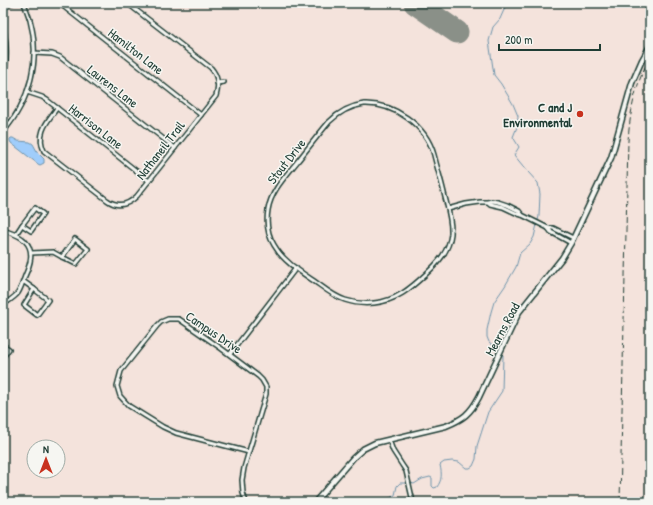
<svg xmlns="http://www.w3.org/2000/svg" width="653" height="505" viewBox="0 0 653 505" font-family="'Patrick Hand',sans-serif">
<rect width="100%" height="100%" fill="#f4e3dc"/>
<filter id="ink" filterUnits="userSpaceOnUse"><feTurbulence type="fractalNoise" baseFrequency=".025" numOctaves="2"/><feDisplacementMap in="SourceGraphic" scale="8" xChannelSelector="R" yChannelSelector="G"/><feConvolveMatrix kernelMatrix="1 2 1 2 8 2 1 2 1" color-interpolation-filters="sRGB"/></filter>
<g filter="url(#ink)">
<!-- water -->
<polygon fill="#a0cdfb" stroke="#6c93ab" points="11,138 13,138 18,141 30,142 33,144 38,153 44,159 44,163 40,165 38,164 11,143 10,141 10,139"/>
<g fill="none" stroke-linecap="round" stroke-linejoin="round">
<!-- stream -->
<g stroke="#6c93ab" stroke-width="1">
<polyline points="500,351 489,342 487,337 487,330 491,312 494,302 505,286 516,267 520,253 530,244 534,237 539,216 540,194 538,183 528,172 514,155 519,147 513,137 517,127 518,116 513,104 501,84 494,75 489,41 493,27 500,19 507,3"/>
<path d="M411,483L414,484L422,479L430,477L432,478V486L434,488L437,487C442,480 442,474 440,465L444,462L452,461L459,462L466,468H470L473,466L476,459L477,446L488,412L502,391L503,355L502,354"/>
<polyline points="386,502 388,499 395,495 397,486 400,483 407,483"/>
</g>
<!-- runway -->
<polyline stroke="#8a9088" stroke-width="23" points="415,3 457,32"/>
<defs>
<g id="minor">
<polyline points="59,3 201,115"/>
<polyline points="3,6 12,3"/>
<path d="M3,26C7,44 8,60 3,78"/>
<polyline points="34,53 52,54 60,57 175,148"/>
<polyline points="217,83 224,82"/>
<polyline points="27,92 42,97 47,100 149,181"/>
<path d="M364,104C394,103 426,125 434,155C437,167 441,180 444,193C447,206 452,220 451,234C449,251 438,263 426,274C411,288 396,301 374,303C365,304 354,303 345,300C333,296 324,288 314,281C299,271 283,261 274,245C268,235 266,222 268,210C271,191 285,177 297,162C308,148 318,135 329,122C339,112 350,106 364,104Z"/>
<path d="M57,108C47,122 36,133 44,151L107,200C118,208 128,205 137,196L216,96C219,86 218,76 211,68L127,3"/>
<polyline points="3,119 9,124"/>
<path d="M3,132C30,101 41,60 30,20C28,14 26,9 24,3"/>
<polyline points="488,202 490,204 503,207 518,214 522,215"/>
<polygon points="35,208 43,214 31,231 22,225"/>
<polyline points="448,209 466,204 480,202 488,202 491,201 498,202 507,205 519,211 522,215 548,228 551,232 571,243"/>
<polyline points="548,228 553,228 573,238"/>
<path d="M3,230C11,233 20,235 25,241C35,251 30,265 25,276C23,282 21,288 18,293C14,298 8,301 3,305"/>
<polyline points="16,234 22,225"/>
<polygon points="75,239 88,249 76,264 62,257"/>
<polyline points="31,253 53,252 62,257"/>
<polyline points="23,281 34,289"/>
<polygon points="34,289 48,300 37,315 24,305"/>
<polyline points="3,345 9,349 3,357"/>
<polyline points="230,354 296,268"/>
<polyline points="389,440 393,451 402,465 406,471 413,502"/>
<polyline points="246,502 243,493 242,480 244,468 266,394 266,387 262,380 258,376 222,349 179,319 168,319 161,322 157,326 121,371 117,386 120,396 129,406 163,427 176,433 249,452"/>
</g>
<path id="tertiary" d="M315,502L353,458L363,449L375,443L446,426C463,419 470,414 479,397L519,312L562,258L571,243L611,158L632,83L642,60L650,46"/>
</defs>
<!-- minor casing -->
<use href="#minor" stroke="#1f3d34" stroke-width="6"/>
<!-- tertiary casing -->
<use href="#tertiary" stroke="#1f3d34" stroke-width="7"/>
<!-- minor -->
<use href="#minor" stroke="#f6f6f2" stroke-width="3"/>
<!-- tertiary -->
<use href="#tertiary" stroke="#f6f6f2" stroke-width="4"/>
<!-- rail -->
<path stroke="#1f3d34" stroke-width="1" stroke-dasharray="6 3" stroke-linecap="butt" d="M620,502L628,141C630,113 635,83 650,58"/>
</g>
</g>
<!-- markers -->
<circle fill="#c8321e" stroke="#f6f6f2" stroke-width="1.5" cx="580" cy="114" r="4"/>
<g text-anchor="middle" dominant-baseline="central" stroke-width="3" stroke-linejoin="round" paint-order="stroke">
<!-- street labels -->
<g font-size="13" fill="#1f3d34" stroke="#f6f6f2">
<text transform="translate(136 51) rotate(38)">Hamilton Lane</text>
<text transform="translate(113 86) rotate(38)">Laurens Lane</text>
<text transform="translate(96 126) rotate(38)">Harrison Lane</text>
<text transform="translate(160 150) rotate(-52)">Nathaneil Trail</text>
<text transform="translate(286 161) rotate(-52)">Stout Drive</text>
<text transform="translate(502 329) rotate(-62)">Mearns Road</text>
<text transform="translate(214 332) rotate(34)">Campus Drive</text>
</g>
<!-- poi labels -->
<g font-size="13" font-weight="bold" fill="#1f3d34" stroke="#f6f6f2" text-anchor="end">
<text x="572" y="107">C and J<tspan x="572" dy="15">Environmental</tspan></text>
</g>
</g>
<!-- margin -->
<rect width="653" height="505" fill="none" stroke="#f6f6f2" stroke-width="16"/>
<rect x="8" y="8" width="637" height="489" fill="none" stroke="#1f3d34" stroke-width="1.5" filter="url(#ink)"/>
<!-- north arrow -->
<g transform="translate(46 459)"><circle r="19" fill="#f6f6f2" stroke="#a0aca6"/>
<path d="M0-3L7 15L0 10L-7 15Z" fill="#c8321e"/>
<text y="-6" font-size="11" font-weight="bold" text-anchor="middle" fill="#1f3d34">N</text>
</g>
<!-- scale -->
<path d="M499 44v6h101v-6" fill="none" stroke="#1f3d34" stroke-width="2"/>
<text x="505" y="44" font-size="12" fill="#1f3d34" stroke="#f6f6f2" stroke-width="3" paint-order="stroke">200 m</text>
</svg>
